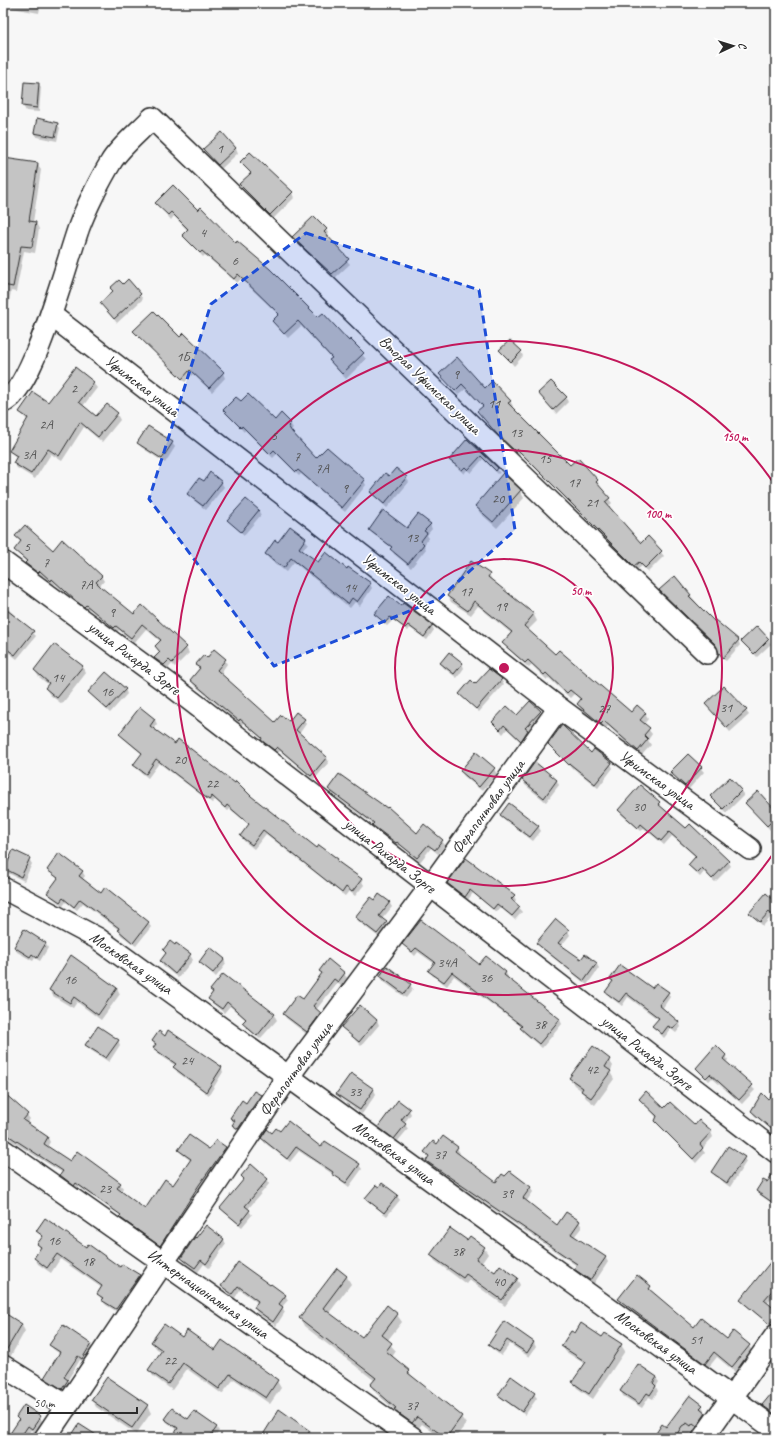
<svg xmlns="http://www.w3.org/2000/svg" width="779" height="1441" viewBox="0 0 779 1441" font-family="Caveat,sans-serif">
<rect width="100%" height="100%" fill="#f7f7f7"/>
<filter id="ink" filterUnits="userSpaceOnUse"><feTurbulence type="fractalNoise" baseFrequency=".025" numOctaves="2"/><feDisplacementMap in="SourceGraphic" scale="8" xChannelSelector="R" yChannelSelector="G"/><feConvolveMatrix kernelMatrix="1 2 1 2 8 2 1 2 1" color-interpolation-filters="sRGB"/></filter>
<g filter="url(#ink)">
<!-- shadow -->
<g fill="#0003">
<polygon points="10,3 41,3 39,13 12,8"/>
<polygon points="39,84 41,88 39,112 26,111 23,106"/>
<polygon points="57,123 60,128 57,141 37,137 35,133"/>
<polygon points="236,148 238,153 221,169 205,149"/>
<polygon points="5,159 38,164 41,170 33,222 36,223 39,229 35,253 24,251 16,292 11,291 8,309 4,309 3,311 3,259 5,248 3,248 3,216 5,208 3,208 3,173"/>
<polygon points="241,162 283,183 295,197 273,219 240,185 251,174"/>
<polygon points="157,203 198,211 318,318 349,342 350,341 366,359 346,379 333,365 330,360 332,359 301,326 288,338 273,321 279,315 241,279 237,283 205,255 203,257 184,236 188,231 174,216 171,220"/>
<polygon points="314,217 326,230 329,234 326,237 350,264 335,278 294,237"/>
<polygon points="128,281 143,299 117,323 101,303"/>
<polygon points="134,332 180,338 223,373 225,378 212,392 193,374 185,382"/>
<polygon points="501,350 521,352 523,356 514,366"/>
<polygon points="440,374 485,390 510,401 513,406 511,408 569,466 597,481 600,486 599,487 612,503 608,507 641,544 648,537 664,556 648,572 642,566 637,570 520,453 518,455 481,416 478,412 483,407 466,389 458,395"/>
<polygon points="93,383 97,388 83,406 96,418 107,405 117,414 120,420 102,442 84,427 62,461 51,454 35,479 17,468 14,463 17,458 10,451 28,421 20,412 48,403"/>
<polygon points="539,393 566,398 568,402 556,414"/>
<polygon points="224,410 290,423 293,428 290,431 316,459 364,481 366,485 345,512 301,474 299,476 277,454 273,458 245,430 244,432"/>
<polygon points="468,440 497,469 500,473 498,474 483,459 471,473 467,470 464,474 452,463 450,460"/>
<polygon points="138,443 172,443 175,447 165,463 141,447"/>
<polygon points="389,478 406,478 409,482 387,508 371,493"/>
<polygon points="204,482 221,482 224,487 206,510 191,498 188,494"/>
<polygon points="520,491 524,498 497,528 480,513 476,506"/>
<polygon points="3,507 8,515 3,519"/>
<polygon points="258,510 261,515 244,535 228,520"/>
<polygon points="430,524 432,529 427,535 429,538 424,545 426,549 411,568 394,554 392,548 373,534 370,530 407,529"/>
<polygon points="16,536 53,551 101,576 104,581 99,587 134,616 186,648 189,653 175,667 172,664 167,670 158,663 155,658 161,653 156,646 161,642 146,629 134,643 119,630 117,632 89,609 87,611 55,584 54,585 43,576 42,578 29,568 27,563 15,550 21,543"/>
<polygon points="305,539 308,543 302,551 318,564 347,570 370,584 372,588 360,606 355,602 350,608 294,562 286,572 269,559 266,554 279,544"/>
<polygon points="489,575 486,582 490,576 492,581 534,615 537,621 528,630 555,655 631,713 645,714 648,719 644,724 652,734 648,740 651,745 641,756 608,726 605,729 581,709 578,704 581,700 574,694 570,698 549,678 547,680 532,665 529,668 507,648 504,643 512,634 478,606 471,615 451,602 448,596"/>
<polygon points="660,590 690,595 714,623 738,640 740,645 726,661 722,658 717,647"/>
<polygon points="3,604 36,636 17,659 3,648"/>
<polygon points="401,607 432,626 434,630 427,640 410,628 408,631 393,620 387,626 375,614"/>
<polygon points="768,639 771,644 757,657 743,641"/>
<polygon points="207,659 225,660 227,664 220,674 275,724 304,720 306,724 299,734 327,758 329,762 314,780 280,751 277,754 265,744 263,740 243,723 241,725 194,685 191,681 199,669 197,665"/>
<polygon points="441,663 462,663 464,668 457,678 444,668"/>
<polygon points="82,666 86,673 62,704 50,695 46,689 49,685 39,677 35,671"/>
<polygon points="501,680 504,684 479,712 460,694 475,685"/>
<polygon points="125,689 127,694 110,713 89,693"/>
<polygon points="530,702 543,716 528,732 530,735 523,744 507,729 503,734 493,722 517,716"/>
<polygon points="706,704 746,711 749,715 730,732"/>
<polygon points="140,708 155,720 157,724 153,729 251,797 318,849 337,860 340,864 361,880 364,885 355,896 349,891 345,896 266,834 254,849 244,841 241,836 250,825 230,809 228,811 215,800 212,803 159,763 148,778 137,769 135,765 142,754 123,738 120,734"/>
<polygon points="549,744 591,754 611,764 613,768 598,788 573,768 572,769"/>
<polygon points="688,755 704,772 688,790 671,773"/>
<polygon points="535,764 557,781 559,785 546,802 525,785 523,780"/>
<polygon points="494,769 497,774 482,791 464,776 461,771"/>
<polygon points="730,779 744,795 726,813 712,796"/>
<polygon points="640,786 659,803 661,808 728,861 731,866 715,882 704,872 700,877 692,869 690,865 696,857 672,836 664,845 644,828 641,831 622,815 619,810"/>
<polygon points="329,789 417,834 442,841 445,845 438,854 431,848 420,862 400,845 398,847 376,830 374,825 332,794"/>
<polygon points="747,803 776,812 776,824 770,830"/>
<polygon points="501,815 538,826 541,831 533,841 504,819"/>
<polygon points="29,859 32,864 24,881 8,873 6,869"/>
<polygon points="49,870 82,871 85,876 82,880 101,895 106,888 148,923 151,927 136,946 121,935 119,930 83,903 77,910 66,902 63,906 51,897 49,893 58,879"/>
<polygon points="449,883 514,896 516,900 514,903 522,912 515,920 500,907 496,912 473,893 467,901 451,888"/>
<polygon points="776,896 776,920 772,916 763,926 750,913 772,900"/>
<polygon points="389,902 392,907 382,919 388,927 380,938 359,922 356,917"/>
<polygon points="568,931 570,935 561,946 582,961 596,963 599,968 587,985 540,947 537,943"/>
<polygon points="46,944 48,948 40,961 35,958 33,961 17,952 15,947"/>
<polygon points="177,944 190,955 193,960 178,978 163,966 161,961 166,954 164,950"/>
<polygon points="403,944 480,966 486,958 506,973 508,977 507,979 560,1020 562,1024 542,1048 524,1033 522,1027 454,976 447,986 432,975 430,971 435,964 418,952 415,956"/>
<polygon points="224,960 226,964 216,977 200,962"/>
<polygon points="328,961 344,974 347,978 341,986 337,983 316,1010 323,1018 309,1036 286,1018 284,1014 303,1000 323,975 320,971"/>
<polygon points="223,975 274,1015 277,1020 260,1039 246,1028 244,1023 246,1020 230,1006 224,1013 212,1003 209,999 213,994 211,990"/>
<polygon points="381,976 410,985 413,989 406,998 383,981"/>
<polygon points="611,979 668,993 670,997 662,1009 679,1022 681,1027 676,1033 671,1029 664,1038 654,1027 659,1020 628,997 622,1006 609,996 606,992 613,983"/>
<polygon points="117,988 120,994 101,1020 77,1002 73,1008 53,996 50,990"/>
<polygon points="377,1020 379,1025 361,1046 343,1027"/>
<polygon points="118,1040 120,1045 109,1062 89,1049 86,1045"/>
<polygon points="153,1041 221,1067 223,1072 209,1095 177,1072 176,1066 157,1053"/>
<polygon points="716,1047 726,1056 728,1060 726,1062 755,1090 742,1104 712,1078 709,1081 697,1068"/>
<polygon points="609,1060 613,1066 610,1072 614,1079 595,1105 586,1098 582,1091 574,1085 570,1078"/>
<polygon points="351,1074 374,1090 376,1094 362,1114 340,1098 337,1094"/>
<polygon points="254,1092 260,1096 263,1100 241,1133 236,1129 231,1118 246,1105"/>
<polygon points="776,1095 776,1134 754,1115 752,1111"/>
<polygon points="6,1096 27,1115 30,1119 26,1124 48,1138 50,1142 47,1147 70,1162 120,1184 123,1188 120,1192 145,1211 174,1186 191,1161 182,1154 179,1150 209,1151 225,1148 228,1152 163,1249 123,1221 121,1216 79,1187 77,1189 63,1180 61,1175 63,1173 12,1141 3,1133 3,1100"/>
<polygon points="640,1099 695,1127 711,1132 713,1137 702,1149 705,1153 696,1163 659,1125 656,1121 657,1118"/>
<polygon points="409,1110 411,1114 404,1123 408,1129 397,1142 381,1131 379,1127"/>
<polygon points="272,1135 321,1149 359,1165 362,1169 349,1187 334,1175 299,1151 290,1162 265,1143 262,1138"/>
<polygon points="437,1145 457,1148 460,1153 458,1155 496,1183 530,1187 533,1192 526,1202 557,1227 579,1222 582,1227 574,1237 605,1257 608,1262 593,1285 578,1274 575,1269 577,1266 430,1166 427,1161 429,1158 425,1152"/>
<polygon points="744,1158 746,1162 730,1187 715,1176 712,1172"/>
<polygon points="242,1176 267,1179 269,1184 248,1209 252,1215 242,1227 224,1212 221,1208 244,1180"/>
<polygon points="776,1176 776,1206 760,1195 757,1191"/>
<polygon points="379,1188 397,1196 400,1200 387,1216 369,1202 366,1198"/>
<polygon points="3,1191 7,1198 3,1204"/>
<polygon points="206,1227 224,1240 226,1244 209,1268 204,1264 198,1272 184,1262 182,1258"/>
<polygon points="37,1231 86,1249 121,1268 122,1265 140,1276 143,1281 119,1313 106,1305 102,1300 98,1294 102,1288 60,1259 51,1273 38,1264 35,1258 41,1249 38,1245 43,1238"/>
<polygon points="467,1242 484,1248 488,1254 481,1264 495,1274 517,1279 520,1285 505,1306 469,1280 466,1284 435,1261 431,1255"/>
<polygon points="238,1263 285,1295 288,1300 282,1307 285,1312 276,1326 257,1313 255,1308 258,1303 240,1290 235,1298 225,1290 222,1286"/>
<polygon points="776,1266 776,1293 767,1304 776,1311 776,1323 772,1327 744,1304 741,1300"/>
<polygon points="337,1269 347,1277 351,1284 329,1313 362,1339 397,1315 402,1322 387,1341 396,1351 392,1357 409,1372 414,1379 461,1417 466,1424 455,1438 441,1438 422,1424 417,1430 400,1417 396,1411 376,1393 371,1386 375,1381 304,1326 300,1318"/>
<polygon points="650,1287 652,1294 694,1328 727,1340 749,1346 752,1351 735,1372 717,1357 708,1368 623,1304 619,1299"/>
<polygon points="3,1313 21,1324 25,1331 9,1359 3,1355"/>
<polygon points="504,1323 534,1343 536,1347 529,1357 510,1344 501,1356 492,1349 489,1345"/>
<polygon points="575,1334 602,1338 621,1345 625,1351 593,1399 577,1388 573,1382 585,1364 566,1352 562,1346"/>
<polygon points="182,1338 215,1351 222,1342 277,1381 281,1388 270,1404 234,1379 222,1394 187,1369 172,1390 153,1376 149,1370 162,1353 156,1348 152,1342"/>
<polygon points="90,1344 93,1349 84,1362 80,1360 67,1381 69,1385 65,1393 48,1382 46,1378 60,1354 53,1349 51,1345"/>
<polygon points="776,1368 776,1382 770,1375"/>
<polygon points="656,1378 659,1382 656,1387 658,1391 653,1399 649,1397 642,1408 623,1396 621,1391"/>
<polygon points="776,1389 776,1417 765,1409 763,1405"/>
<polygon points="534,1394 537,1398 525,1415 502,1399 499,1395"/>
<polygon points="92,1400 147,1406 151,1413 136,1434 96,1407"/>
<polygon points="702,1405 704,1410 703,1412 708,1418 700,1429 696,1427 687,1438 654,1438"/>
<polygon points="279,1410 310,1431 313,1438 262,1438"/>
<polygon points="17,1417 40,1417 42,1421 35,1433 31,1430 25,1438 8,1438 19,1422"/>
<polygon points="165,1419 189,1421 216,1427 219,1431 214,1438 173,1438 178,1430 168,1423"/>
<polygon points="733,1432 740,1438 728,1438"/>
</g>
<!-- building -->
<g fill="#c4c4c4" stroke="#2b2b2b">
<polygon points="24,82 39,83 37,108 22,106"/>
<polygon points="37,118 58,123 55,137 34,133"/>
<polygon points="222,132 236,148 218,165 203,149"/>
<polygon points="250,152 293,192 270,215 239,184 251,173 240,162"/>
<polygon points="4,158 38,163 29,221 36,222 32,247 21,246 13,287 3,285 3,254 5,243 3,243"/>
<polygon points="173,185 198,210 201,207 236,243 237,241 270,269 318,317 323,313 349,341 350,339 364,353 342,374 329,360 332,358 298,321 284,334 272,321 279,314 238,274 234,279 202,251 200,253 182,235 188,229 171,212 168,215 155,203"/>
<polygon points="314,216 327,229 324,232 349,259 332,274 292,237"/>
<polygon points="128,279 141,294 114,319 100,303 113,291 110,288 119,280 123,284"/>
<polygon points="154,311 180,337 184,333 224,372 209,388 190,370 182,379 133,331"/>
<polygon points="510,340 522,351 511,362 499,350"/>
<polygon points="457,357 485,388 492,381 511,401 508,403 570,465 578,458 598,480 596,482 610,498 605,502 641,543 648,536 662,551 645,568 639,562 634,566 517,449 515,451 497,434 477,411 483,406 462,384 455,391 439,374"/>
<polygon points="75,367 94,382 79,402 96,416 107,404 118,413 98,437 80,422 59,456 48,449 31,474 13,463 17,456 9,451 28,418 19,412 33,392 48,402"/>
<polygon points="551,381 567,397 553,410 538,393"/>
<polygon points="248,394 275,420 281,413 291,423 288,426 292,432 316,458 327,447 365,480 342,508 298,470 296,472 274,450 270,454 242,426 241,428 223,410 236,397 241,401"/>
<polygon points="148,426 173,442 162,459 137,443"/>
<polygon points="467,439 498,468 496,471 481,456 468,470 465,467 462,470 449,460"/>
<polygon points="396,468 407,477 384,504 370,492 385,473 389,476"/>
<polygon points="210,472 222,482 203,506 187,494 199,478 204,481"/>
<polygon points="503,473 521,490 493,522 475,506"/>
<polygon points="246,499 259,510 241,532 227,520"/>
<polygon points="383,510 407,528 418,514 431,524 424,531 427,533 421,541 424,544 408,564 390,549 392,547 369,530"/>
<polygon points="25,525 53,550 62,539 102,576 96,582 101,587 134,614 142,605 187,647 172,663 169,660 164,665 154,658 160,652 155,646 161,640 142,624 131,638 116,626 114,628 86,605 84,607 77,602 52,579 51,581 40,571 38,573 25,563 27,561 14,550 21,541 15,536"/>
<polygon points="290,526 306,538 299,548 318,562 326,552 347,569 348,567 371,583 357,602 352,598 348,604 291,558 284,568 265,554 275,540 278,542"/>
<polygon points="471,561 490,574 488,577 534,614 524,626 555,654 559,650 631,712 637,705 646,713 640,720 650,728 644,735 648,739 638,751 604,721 601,724 577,704 581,699 570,690 567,693 546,673 544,675 528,660 525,663 502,643 512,632 474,601 468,611 447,596"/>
<polygon points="675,576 691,595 689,596 714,621 715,620 739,640 723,658 719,653 715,644 659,590"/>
<polygon points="389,596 401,606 403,603 433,625 424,637 408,625 405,628 390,617 385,623 374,614"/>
<polygon points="3,607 34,631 15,655 3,646"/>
<polygon points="757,626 769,639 754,654 741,641"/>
<polygon points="54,644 83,666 57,698 45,688 49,683 34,670"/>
<polygon points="214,649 226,659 217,670 275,722 281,715 289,721 296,712 305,719 296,730 327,757 311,776 277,747 274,750 261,740 262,738 240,719 239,721 190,680 200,668 195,665 204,655 207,658"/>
<polygon points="449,652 463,663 454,674 440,663"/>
<polygon points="489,669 502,679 476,709 459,694 471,680 475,684"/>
<polygon points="106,672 126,689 107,709 88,692"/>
<polygon points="724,686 747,710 727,728 705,704"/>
<polygon points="530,701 541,711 525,728 528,730 521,741 504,725 500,730 492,722 507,706 517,715"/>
<polygon points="140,707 155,719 150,726 175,744 178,739 235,783 236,781 251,796 317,848 319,845 338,859 337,861 362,879 352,892 346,887 342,893 263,830 252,845 240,836 249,824 227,805 225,808 212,796 209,800 156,759 146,774 133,765 142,753 119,734"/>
<polygon points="562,725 591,753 594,749 612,763 595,784 570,764 569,765 548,744"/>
<polygon points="476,752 495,768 479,787 460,771"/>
<polygon points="688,754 702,767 685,786 670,772"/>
<polygon points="535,762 557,780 544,798 522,780"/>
<polygon points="339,774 387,808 388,807 417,833 424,824 443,840 435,850 428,845 417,858 397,842 396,843 372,825 374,823 328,789"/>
<polygon points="730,777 742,790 723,809 710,796"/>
<polygon points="640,785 660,802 658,804 686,828 690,824 729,861 712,879 702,868 697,873 688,865 696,856 669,832 661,841 641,824 638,828 618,810"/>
<polygon points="758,791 776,811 776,817 767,826 745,803"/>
<polygon points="509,803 539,826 530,837 500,815"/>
<polygon points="13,850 30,858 21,877 5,869"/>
<polygon points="59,853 83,871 79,876 101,893 105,887 149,922 133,943 118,930 119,928 80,899 74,907 63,898 60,902 47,893 58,878 47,870"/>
<polygon points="466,858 515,895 511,899 520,907 512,916 497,904 493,909 470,890 465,897 447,883"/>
<polygon points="766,893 776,902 776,918 769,912 760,922 749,913"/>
<polygon points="379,894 390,902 379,916 387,922 377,934 355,917 371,897 375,900"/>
<polygon points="556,919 569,930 558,943 581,959 585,954 597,963 584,981 536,943"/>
<polygon points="421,920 479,964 486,956 506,972 504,975 560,1019 539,1044 520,1028 522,1026 452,972 444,982 428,971 435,962 416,948 412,952 402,944"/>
<polygon points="24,929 46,943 37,958 32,954 30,957 14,947"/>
<polygon points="170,941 175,945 176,943 191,954 175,974 160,961 166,953 163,950"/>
<polygon points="210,947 225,959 213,973 199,962"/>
<polygon points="71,955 117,988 98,1015 74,997 70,1003 49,990"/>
<polygon points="328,959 345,973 338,982 334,979 313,1006 321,1013 307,1032 283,1014 297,995 303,999 322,973 319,971"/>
<polygon points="620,965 652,988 656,983 669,992 659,1005 679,1022 673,1029 668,1026 662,1034 652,1026 659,1018 626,993 619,1002 605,992 613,981 610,979"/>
<polygon points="387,966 411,984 404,994 380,976"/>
<polygon points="223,974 275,1014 257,1036 242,1023 246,1019 227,1002 222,1009 208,999 213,992 210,990"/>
<polygon points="360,1005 377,1020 359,1042 341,1027"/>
<polygon points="98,1026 119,1040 106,1058 85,1045"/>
<polygon points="168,1030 222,1067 206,1092 173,1067 176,1064 153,1048 156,1044 152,1041 159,1031 165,1036"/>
<polygon points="716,1045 726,1055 723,1059 753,1085 739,1100 710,1074 706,1078 696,1068"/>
<polygon points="593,1046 610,1059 605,1067 611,1071 591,1098 581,1091 583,1088 569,1078"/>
<polygon points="351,1073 374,1089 360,1110 336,1094"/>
<polygon points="776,1090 776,1133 751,1111 762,1093 768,1099"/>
<polygon points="254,1091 261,1095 238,1129 232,1125 235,1121 230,1118 242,1100 246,1103"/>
<polygon points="646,1091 664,1108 670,1102 695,1125 699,1120 712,1131 700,1144 703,1148 693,1159 655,1121 657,1116 639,1099"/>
<polygon points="3,1092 28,1114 23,1120 48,1137 44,1144 70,1161 77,1151 121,1183 117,1188 145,1209 165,1179 173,1185 191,1159 178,1150 189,1135 209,1149 216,1140 226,1147 199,1185 160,1246 119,1217 121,1215 76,1183 74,1186 60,1175 63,1171 3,1132"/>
<polygon points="398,1100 410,1109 401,1120 406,1124 394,1139 378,1127"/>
<polygon points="288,1121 321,1147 325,1141 360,1164 346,1183 332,1174 333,1172 296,1147 287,1159 261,1138 267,1129 272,1133 276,1128 280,1131"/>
<polygon points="443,1136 458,1147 455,1151 496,1182 502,1174 505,1176 510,1171 531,1187 523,1198 557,1225 566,1212 580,1221 571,1234 606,1257 590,1280 574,1269 577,1264 426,1161 429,1156 424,1152 433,1141 437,1144"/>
<polygon points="728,1146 745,1157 727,1183 711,1172"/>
<polygon points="251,1164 268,1179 245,1206 250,1210 239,1224 220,1208 244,1179 241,1176"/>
<polygon points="776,1169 776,1205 756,1191 763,1180 767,1182"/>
<polygon points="382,1183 398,1195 384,1213 365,1198 376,1185 379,1187"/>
<polygon points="45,1218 86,1247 88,1244 120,1267 122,1264 140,1275 116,1309 101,1300 103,1298 97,1294 102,1286 57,1254 47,1268 34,1258 41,1247 37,1244 43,1236 36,1231"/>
<polygon points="206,1225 224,1239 206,1264 201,1260 195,1268 181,1258 195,1237 196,1238"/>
<polygon points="450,1228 467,1240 470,1236 485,1247 476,1259 495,1272 500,1265 518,1278 502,1300 466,1274 463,1278 430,1255"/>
<polygon points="776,1255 776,1286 764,1300 776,1310 776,1316 769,1324 740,1300"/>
<polygon points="238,1262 270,1285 271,1284 286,1295 279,1304 283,1307 273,1322 254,1308 258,1301 238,1286 232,1294 221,1286"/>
<polygon points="337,1268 347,1276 323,1308 362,1337 387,1305 398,1314 382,1335 392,1343 386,1351 410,1371 408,1373 462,1416 446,1438 417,1417 412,1423 401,1415 394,1409 396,1408 370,1385 376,1378 299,1318"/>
<polygon points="637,1275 651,1286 649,1289 694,1327 701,1318 727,1339 733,1331 750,1345 732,1367 714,1352 705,1364 618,1299"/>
<polygon points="3,1312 22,1324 4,1354 3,1354"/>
<polygon points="504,1321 534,1342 527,1353 507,1340 499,1352 488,1345"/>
<polygon points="581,1323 602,1337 605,1333 622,1344 589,1394 572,1382 586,1362 561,1346 571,1331 575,1333"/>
<polygon points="164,1324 182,1337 187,1330 215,1350 222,1340 278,1380 266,1398 230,1374 219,1389 183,1363 168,1384 148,1370 162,1350 151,1342"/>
<polygon points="63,1325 91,1344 82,1359 78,1356 64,1377 68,1380 62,1389 44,1378 60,1352 49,1345"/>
<polygon points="638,1364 657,1377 653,1383 656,1386 650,1395 647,1393 639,1404 620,1391"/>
<polygon points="511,1376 535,1393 522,1412 498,1395"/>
<polygon points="107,1377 148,1405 132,1428 91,1400"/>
<polygon points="776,1388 776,1415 762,1405"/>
<polygon points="690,1395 703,1405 700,1408 706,1413 697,1426 693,1423 691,1426 687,1423 682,1426 677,1434 683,1438 653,1438 662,1424 666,1427"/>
<polygon points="24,1405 41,1416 32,1429 28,1426 20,1438 7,1438 19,1420 16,1417"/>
<polygon points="172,1408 188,1419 194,1411 217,1427 209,1438 172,1438 178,1428 164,1419"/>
<polygon points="279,1409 310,1431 305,1438 261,1438"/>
<polygon points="79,1424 101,1438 70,1438"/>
</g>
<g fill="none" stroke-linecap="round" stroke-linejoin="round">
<defs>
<g id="minor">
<polyline points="51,315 559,708 750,849"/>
<path d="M3,402C33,392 67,260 79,227C86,208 100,180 111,162C119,148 141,130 152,118L707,653"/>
<polyline points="3,562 173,687 776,1152"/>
<polyline points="3,888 97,938 776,1430"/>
<polyline points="3,1150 413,1438"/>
<polyline points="3,1366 67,1406"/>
<polyline points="45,1438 288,1077 430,887 559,708"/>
<polyline points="703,1438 776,1335"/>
</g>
</defs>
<!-- minor casing -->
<use href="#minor" stroke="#2b2b2b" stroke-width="24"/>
<!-- minor -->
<use href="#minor" stroke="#fff" stroke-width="21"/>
</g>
</g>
<!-- marked area -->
<path fill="#1d4ed8" fill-opacity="0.2" stroke="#1d4ed8" stroke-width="3" stroke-dasharray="8 5" stroke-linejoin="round" d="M306,233L479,290L515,530L439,599L274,666L149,499L211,304Z"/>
<!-- distance rings -->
<g fill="none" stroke="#c2185b" stroke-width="2">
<circle cx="504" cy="668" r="109"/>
<circle cx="504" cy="668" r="218"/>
<path d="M775 851A327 327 0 1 1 775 485"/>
</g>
<g text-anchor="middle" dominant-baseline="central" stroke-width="3.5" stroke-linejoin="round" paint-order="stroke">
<!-- number labels -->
<g font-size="14" fill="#515151">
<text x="220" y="148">1</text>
<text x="203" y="232">4</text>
<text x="235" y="260">6</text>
<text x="183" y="356">1Б</text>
<text x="456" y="374">9</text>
<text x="74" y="388">2</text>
<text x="494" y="403">11</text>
<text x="46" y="424">2А</text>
<text x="516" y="432">13</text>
<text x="274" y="435">5</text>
<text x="29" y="454">3А</text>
<text x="297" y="456">7</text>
<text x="545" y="458">15</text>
<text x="322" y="468">7А</text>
<text x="574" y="482">17</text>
<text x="345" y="488">9</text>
<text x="498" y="498">20</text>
<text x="592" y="502">21</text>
<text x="412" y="537">13</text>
<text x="27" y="546">5</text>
<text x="46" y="562">7</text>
<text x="86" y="584">7А</text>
<text x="350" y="587">14</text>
<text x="466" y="591">17</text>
<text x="501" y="606">19</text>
<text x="112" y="612">9</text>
<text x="58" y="677">14</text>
<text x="107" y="691">16</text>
<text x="726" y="707">31</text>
<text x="604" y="708">27</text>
<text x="180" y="759">20</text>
<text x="212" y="783">22</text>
<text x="639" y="806">30</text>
<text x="447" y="962">34А</text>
<text x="486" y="977">36</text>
<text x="70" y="979">16</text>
<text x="540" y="1024">38</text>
<text x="187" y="1060">24</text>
<text x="592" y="1069">42</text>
<text x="355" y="1091">33</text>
<text x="440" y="1154">37</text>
<text x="105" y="1188">23</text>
<text x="507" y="1193">39</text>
<text x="54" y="1240">16</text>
<text x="458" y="1251">38</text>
<text x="88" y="1261">18</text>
<text x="499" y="1281">40</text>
<text x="696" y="1339">51</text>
<text x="170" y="1360">22</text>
<text x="412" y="1405">37</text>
</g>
<!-- street labels -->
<g font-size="16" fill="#2b2b2b" stroke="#fff">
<text transform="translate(430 385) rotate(44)">Вторая Уфимская улица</text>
<text transform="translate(142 386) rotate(38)">Уфимская улица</text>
<text transform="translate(399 584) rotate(38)">Уфимская улица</text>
<text transform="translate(134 658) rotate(37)">улица Рихарда Зорге</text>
<text transform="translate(657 780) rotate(36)">Уфимская улица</text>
<text transform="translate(488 807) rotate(-54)">Ферапонтовая улица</text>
<text transform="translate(390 856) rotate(38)">улица Рихарда Зорге</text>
<text transform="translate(131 963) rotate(35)">Московская улица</text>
<text transform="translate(647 1053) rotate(38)">улица Рихарда Зорге</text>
<text transform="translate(296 1069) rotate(-54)">Ферапонтовая улица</text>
<text transform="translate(394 1153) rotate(36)">Московская улица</text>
<text transform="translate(208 1294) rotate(35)">Интернациональная улица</text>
<text transform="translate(656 1342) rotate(36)">Московская улица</text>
</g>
</g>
<circle cx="504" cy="668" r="6" fill="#c2185b" stroke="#fff" stroke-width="2"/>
<g font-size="12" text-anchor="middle" font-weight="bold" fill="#c2185b" stroke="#fff" stroke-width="3.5" stroke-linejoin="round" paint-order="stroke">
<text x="735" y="441">150 m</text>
<text x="658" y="518">100 m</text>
<text x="581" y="595">50 m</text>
</g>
<!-- margin -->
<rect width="779" height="1441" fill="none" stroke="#fff" stroke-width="16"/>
<rect x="8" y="8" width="763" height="1425" fill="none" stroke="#2b2b2b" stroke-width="1.5" filter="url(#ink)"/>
<!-- north arrow -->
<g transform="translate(733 46) rotate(86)" stroke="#ffffff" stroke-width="3" paint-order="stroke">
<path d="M0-3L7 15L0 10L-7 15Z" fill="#2b2b2b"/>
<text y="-6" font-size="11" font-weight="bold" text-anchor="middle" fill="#2b2b2b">С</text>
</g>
<!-- scale -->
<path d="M28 1407v6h109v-6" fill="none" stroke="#2b2b2b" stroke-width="2"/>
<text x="34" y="1407" font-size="12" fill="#2b2b2b" stroke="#ffffff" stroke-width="3" paint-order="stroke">50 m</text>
</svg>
